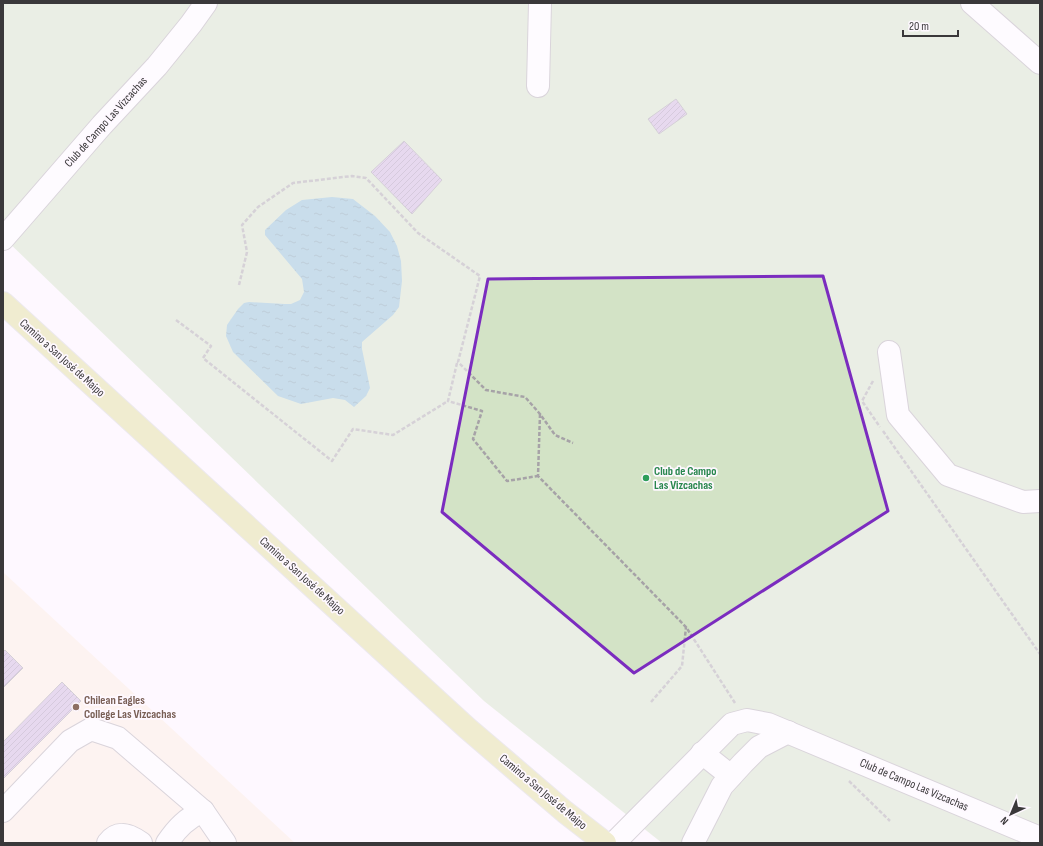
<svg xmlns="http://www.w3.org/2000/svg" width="1043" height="846" viewBox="0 0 1043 846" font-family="'Sofia Sans Condensed',sans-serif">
<defs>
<pattern id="water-ripples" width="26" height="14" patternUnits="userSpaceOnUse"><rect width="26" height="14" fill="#8abcd2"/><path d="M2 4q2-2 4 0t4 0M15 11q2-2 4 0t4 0" fill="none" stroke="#729aab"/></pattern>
<pattern id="building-hatch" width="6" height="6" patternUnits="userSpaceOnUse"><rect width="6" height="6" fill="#ccb3db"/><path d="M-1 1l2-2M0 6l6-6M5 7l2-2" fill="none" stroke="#a793b3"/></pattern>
</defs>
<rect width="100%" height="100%" fill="#fef8ff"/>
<!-- education -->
<polygon fill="#fdeee1" points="3,572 295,843 3,843"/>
<!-- park -->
<polygon fill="#d3e3c6" points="3,3 1040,3 1040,843 662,843 484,701 3,237"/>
<!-- water -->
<polygon fill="url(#water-ripples)" points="332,197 353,199 375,216 390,232 397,246 401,261 402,281 399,307 393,315 362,342 362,349 370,388 366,396 354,407 345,400 333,398 301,404 278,396 233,352 226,336 227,325 238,309 244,303 249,302 285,304 291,304 300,300 304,292 302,279 265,235 265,230 286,210 302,200"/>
<!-- building -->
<g fill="url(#building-hatch)" stroke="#a4a0a7">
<polygon points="676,99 687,114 659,134 648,119"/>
<polygon points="404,141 442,180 412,214 371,172"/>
<polygon points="5,650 23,668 3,688 3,652"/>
<polygon points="62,682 81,701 3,779 3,742"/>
</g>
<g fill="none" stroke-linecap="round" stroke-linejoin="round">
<defs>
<g id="minor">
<polyline points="972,3 1040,63"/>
<polyline points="538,86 540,3"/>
<polyline points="3,239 102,125 157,66 191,24 206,3"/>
<polyline points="889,352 898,415 948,475 1023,502 1040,501"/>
<polyline points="702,753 731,776"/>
<polyline points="3,811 70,741 91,729 118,738 203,811 225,843"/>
<path d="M108,843C118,830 130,835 141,843"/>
<path d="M167,843C177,828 187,818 203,811"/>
<polyline points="614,843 732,724 747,720 768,724 1040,838"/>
<polyline points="693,843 722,786 743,763 759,747 788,732"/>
</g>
<polyline id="major" points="3,303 467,728 565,812 605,843"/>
</defs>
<!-- minor casing -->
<use href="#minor" stroke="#afa9af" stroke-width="24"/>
<!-- major casing -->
<use href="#major" stroke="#d8d7d8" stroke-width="24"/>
<!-- path -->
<g stroke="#a6a2a7" stroke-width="2.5" stroke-dasharray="4 2" stroke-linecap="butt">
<polyline points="239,285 247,252 242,225 258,207 293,183 352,176 366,178 418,233 480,276 458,362 486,390 525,397 540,414 555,435 573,443"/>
<polyline points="176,320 211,346 203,358 332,461 353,429 393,435 448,401"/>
<polyline points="457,363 448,401 482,411 473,439 507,481 538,476"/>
<polyline points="873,381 862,401 880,427"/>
<polyline points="540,414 538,476 686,627 735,703"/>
<polyline points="883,431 1040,654"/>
<polyline points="651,702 682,666 686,627"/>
<polyline points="849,781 890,821"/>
</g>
<!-- minor -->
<use href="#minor" stroke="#fff" stroke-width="22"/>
<!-- major -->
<use href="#major" stroke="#e0de97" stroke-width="22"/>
</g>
<!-- marked area -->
<path d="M0 0H1043V846H0ZM823,276L888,511L634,673L442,512L488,279Z" fill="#fef8ff" fill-opacity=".55" fill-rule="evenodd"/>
<path fill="none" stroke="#7b2cbf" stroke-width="3" stroke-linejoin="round" d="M823,276L888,511L634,673L442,512L488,279Z"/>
<!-- markers -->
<circle fill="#2e9e5b" stroke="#fef8ff" stroke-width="1.5" cx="646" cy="478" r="4"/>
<circle fill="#8d6e63" stroke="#fef8ff" stroke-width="1.5" cx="76" cy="707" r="4"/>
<g text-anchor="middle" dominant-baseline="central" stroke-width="3.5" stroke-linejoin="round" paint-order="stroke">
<!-- street labels -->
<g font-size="12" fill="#3a383a" stroke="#fef8ff">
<text transform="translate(106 122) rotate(-48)">Club de Campo Las Vizcachas</text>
<text transform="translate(62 358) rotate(42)">Camino a San José de Maipo</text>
<text transform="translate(302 576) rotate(42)">Camino a San José de Maipo</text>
<text transform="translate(914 785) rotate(23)">Club de Campo Las Vizcachas</text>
<text transform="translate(543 792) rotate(40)">Camino a San José de Maipo</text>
</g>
<!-- leisure labels -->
<g font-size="12" font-weight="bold" fill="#27864d" stroke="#fef8ff" text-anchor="start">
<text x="654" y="471">Club de Campo<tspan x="654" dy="14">Las Vizcachas</tspan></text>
</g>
<!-- education labels -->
<g font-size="12" font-weight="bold" fill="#785e54" stroke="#fef8ff" text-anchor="start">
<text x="84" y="700">Chilean Eagles<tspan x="84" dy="14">College Las Vizcachas</tspan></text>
</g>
</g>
<!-- border -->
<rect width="1043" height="846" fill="none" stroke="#3a383a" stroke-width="8"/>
<!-- north arrow -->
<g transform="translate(1011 814) rotate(224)" stroke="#fef8ff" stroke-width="3" paint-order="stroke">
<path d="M0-3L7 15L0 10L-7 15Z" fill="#3a383a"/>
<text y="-6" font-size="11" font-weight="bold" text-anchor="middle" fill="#3a383a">N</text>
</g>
<!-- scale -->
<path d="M903 30v6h55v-6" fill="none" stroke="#3a383a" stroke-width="2"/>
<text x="909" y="30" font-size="12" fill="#3a383a" stroke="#fef8ff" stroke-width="3" paint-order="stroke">20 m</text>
</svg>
